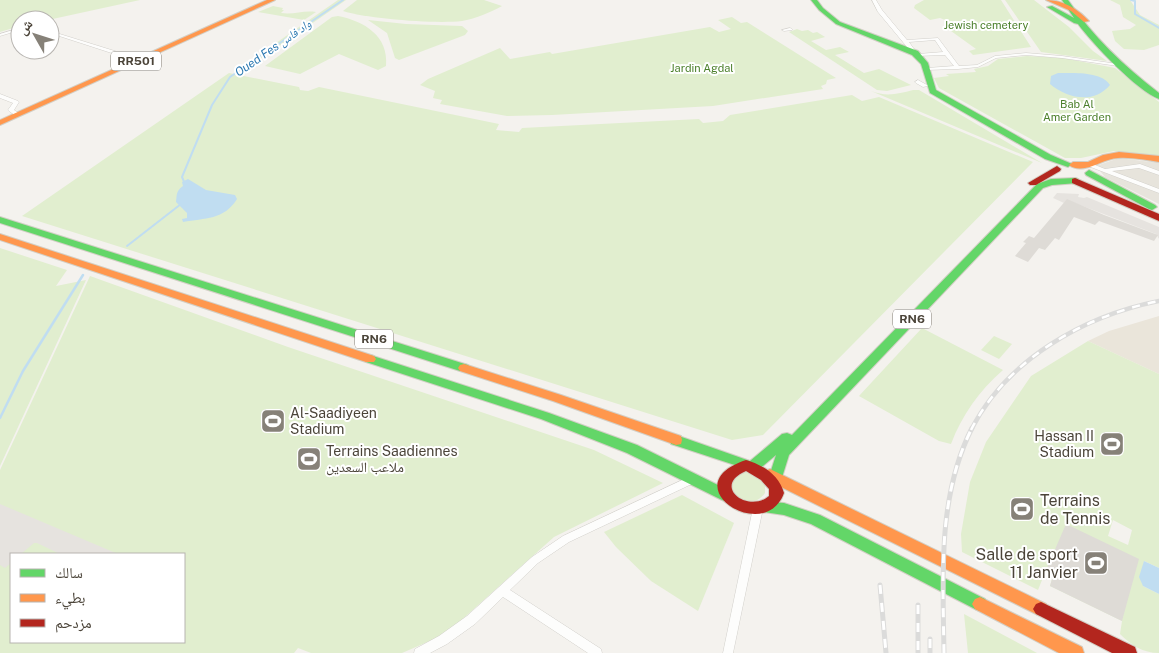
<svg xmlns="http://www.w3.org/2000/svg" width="1159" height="653" viewBox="0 0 1159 653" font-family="'Public Sans','Noto Naskh Arabic',sans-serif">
<rect width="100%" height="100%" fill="#f4f2ee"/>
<!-- residential -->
<polygon fill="#e7e4dc" points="1119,158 1159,163 1159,204 1105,177 1096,166"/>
<!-- education -->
<polygon fill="#eae5da" points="1159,316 1159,374 1088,341 1109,331"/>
<!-- green -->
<g fill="#e1eecf" fill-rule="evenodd">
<polygon points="0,0 140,0 48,20 20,20 20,26 0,32"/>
<polygon points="338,0 346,0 243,71 237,70"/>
<path d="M357,0H484L502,6C492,12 474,19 462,21C436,24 368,19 343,11Z"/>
<polygon points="924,0 1001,0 1031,47 973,55 969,51 976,49 951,31 945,20 940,18 930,20 914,8 915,5"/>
<polygon points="1005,0 1034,0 1069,27 1093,51 1107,61 1041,52"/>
<polygon points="1110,0 1130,0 1140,15 1159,25 1159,45 1144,50 1124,49 1115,41 1112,31 1130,29 1136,25 1123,17 1120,5"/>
<path d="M273,6L283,8L282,10H284L281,13C294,15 303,10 316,12L304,20L258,12Z"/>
<path d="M338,16C364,21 389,36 386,66L378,70L339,54L300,74L265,66L332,17Z"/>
<polygon points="732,17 741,23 747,22 836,78 827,80 826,84 821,86 823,89 713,106 552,115 507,116 440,104 442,100 433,98 435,91 420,85 428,79 500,48 510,59 550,52 552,54 710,27 719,32 731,29 718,20"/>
<polygon points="368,20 406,24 462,26 468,31 465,35 399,60 395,58 387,33"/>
<polygon points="797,29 802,31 808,30 813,33 817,32 825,37 811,41 826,50 840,47 849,52 835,55 864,73 879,69 911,85 887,91 877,90 789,32"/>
<polygon points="1027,56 1063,58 1115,68 1159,102 1159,156 1114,151 1081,158 1065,158 939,88 934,78 949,76 946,74 976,72 974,69 988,66 998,59"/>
<polygon points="229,73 299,87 300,90 308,91 319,87 499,124 496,130 519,132 522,128 699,119 703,123 723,121 730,115 852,95 862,101 879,97 1033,162 763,435 732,440 22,216"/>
<path d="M913,90H919L1042,163L871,91C886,97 898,94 913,90Z"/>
<polygon points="0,248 67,270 56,286 86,280 0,466"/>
<path d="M90,276L288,347L594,450L663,483L554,537L446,634L402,653H311L298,648L294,653H0V470ZM11,554H184V642H11Z"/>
<path d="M922,328L1003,370C979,391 962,415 951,444L939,441L859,396Z"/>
<polygon points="994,336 1012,344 999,359 981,350"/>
<path d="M1088,341L1159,374V568L1144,561L1143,586L1159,594V653C1143,653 1131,645 1120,634L1122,621L1050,586L1052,579L1044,575L1038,590L962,552L961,534L970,482L986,442L1031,376ZM1113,520L1132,530L1128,545L1108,536Z"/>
<path d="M745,471L757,474L765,483V493C755,507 741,501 731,492L730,478L739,472Z"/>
<polygon points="682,495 734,523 698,611 651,581 616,547 604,532"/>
<polygon points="964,614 1037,653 968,653"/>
</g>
<!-- parking -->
<g fill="#e6e3df">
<polygon points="1057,193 1079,194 1078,197 1084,198 1087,197 1159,227 1159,239 1156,234 1067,200 1064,203 1053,198"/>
<polygon points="0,504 118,554 60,554 37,543 34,543 21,554 11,554 11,563 5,568 0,565"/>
</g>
<!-- water -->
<g fill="#c0ddf1">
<path d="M1058,73C1072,73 1102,71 1110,85C1094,104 1068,99 1050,84L1051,76Z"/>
<path d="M188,179L206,190L235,195L237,199C224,220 205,218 183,222L182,219L187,218V213L176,202C177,194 176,191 183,186L182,182Z"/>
<polygon points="1144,561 1159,568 1159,594 1143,586 1139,577"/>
</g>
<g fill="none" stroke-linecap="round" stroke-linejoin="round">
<!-- stream-far1 -->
<g stroke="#c0ddf1" stroke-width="2">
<polyline points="1131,0 1135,1 1135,14 1159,28"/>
<polyline points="185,184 182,177 212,105 230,77 343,0"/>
<polyline points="127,246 181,204"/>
</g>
<!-- stream -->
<polyline stroke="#c0ddf1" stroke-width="2.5" points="0,418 23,371 83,275"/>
</g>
<!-- building -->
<g fill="#dedbd6">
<polygon points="1067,199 1104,215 1158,235 1154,241 1099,221 1095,225 1074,217 1059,240 1055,238 1045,250 1039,248 1028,262 1015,256 1026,243 1023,242 1029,236 1034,238"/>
<polygon points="1066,524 1139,559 1122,621 1050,586 1052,579 1044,575"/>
</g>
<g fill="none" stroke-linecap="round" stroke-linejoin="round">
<defs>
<g id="street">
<polygon points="872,0 876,0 882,10 907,40 938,38 959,66 977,65 995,56 1026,53 1062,56 1118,64 1120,65 1118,66 1062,58 1026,55 996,58 978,67 958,69 925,70 925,68 927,68 954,66 945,55 916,56 916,55 918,54 943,52 935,40 909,42 916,52 912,53 878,12"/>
<polygon points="20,28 20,30 0,36 0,34"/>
<polygon points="790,28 792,29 792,30 784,31 782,30"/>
<polygon points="50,31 134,57 134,58 130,59 50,33"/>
<polygon points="918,80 927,85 928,86 923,87 916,83 915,82"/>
<polygon points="0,94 18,101 19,102 14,110 20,114 20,116 16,116 9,111 8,110 13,103 0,98"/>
<polygon points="1090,163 1105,169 1140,164 1159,171 1159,175 1139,168 1112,171 1159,189 1159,193 1088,166 1087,165"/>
<polygon points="693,475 696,476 698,479 696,482 569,542 538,563 510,590 601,649 602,653 588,653 503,597 475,624 447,644 430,653 414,653 415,649 439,636 467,616 532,557 563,536"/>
<polygon points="758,504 761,505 763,508 733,653 723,653 753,508 755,505"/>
</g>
<g id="fast">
<polygon points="811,0 817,0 823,8 840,22 918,51 928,63 936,90 1051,155 1072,164 1068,167 1045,159 930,93 921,64 912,55 836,24 819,10"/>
<path d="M1062,0H1068C1093,37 1124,66 1159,93V99C1137,91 1092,43 1078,24L1074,23L1047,7L1052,6L1074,18Z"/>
<polygon points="1089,170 1155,205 1157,207 1152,210 1149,209 1086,175 1085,173"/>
<polygon points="1075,178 1078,179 1078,183 1052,185 1043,188 789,455 779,487 774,489 769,487 767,483 776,455 758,470 753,471 671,444 670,440 671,436 676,435 750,461 782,434 787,433 792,435 1037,184 1051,179"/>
<polygon points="0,217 468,365 470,368 468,371 460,371 0,223"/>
<polygon points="370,355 549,413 637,445 732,492 734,496 732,500 727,502 722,500 627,453 541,419 366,362 364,359 366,356"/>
<polygon points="761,501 784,503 820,515 985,599 988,604 985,609 980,611 975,609 811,524 784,515 756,511 754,507 756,503"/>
</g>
<g id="slow">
<polygon points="267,0 275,0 0,125 0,120"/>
<path d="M1046,0C1063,0 1078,9 1089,21L1084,22L1071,11Z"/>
<path d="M1119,152L1159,156V162C1146,160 1132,157 1118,158C1103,158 1084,176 1069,165L1073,162H1088L1103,155Z"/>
<polygon points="0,234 374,356 376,359 374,362 366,362 0,240"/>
<polygon points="464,364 561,395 681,436 682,440 681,444 676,445 553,401 460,371 458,368 460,365"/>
<polygon points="770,469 1046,604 1049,609 1046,614 1041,616 1036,614 765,479 763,475 765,471"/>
<polygon points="980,597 1082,647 1084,653 1059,653 975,609 972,604 975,599"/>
</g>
<g id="jam">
<polygon points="1057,166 1061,169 1060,171 1036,185 1030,185 1028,183"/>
<polygon points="1075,178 1159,214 1159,221 1072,183 1072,179"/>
<path d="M746,460C763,465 779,475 784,493C765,546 671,485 746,460ZM746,471L761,480L769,489V496C748,514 711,486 746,471Z"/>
<polygon points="1041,602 1135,647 1137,653 1112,653 1036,614 1033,609 1036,604"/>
</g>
</defs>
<!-- street casing -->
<use href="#street" stroke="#d2d0cb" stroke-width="1"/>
<!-- fast casing -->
<use href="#fast" stroke="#d3cfc5" stroke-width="2"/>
<!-- slow casing -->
<use href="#slow" stroke="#d3cfc5" stroke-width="2"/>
<!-- jam casing -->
<use href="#jam" stroke="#d3cfc5" stroke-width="2"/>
<!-- street -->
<use href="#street" fill="#fdfdfc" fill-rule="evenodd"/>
<!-- fast -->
<use href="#fast" fill="#63d668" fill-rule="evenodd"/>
<!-- slow -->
<use href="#slow" fill="#ff974d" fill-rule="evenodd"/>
<!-- jam -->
<use href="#jam" fill="#b3261e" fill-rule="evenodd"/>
<defs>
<path id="rail-far1" d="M971,430C1007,359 1084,316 1159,301"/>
<g id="rail">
<polyline points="880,585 886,653"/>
<polyline points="918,605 918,653"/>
<polyline points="930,639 930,653"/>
<path d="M944,653C943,578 937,497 972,428"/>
</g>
</defs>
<!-- rail-far1 casing -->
<use href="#rail-far1" stroke="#dbdbda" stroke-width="4.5"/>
<!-- rail casing -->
<use href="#rail" stroke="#dbdbda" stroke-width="5"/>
<!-- rail-far1 -->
<use href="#rail-far1" stroke="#fff" stroke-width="2.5" stroke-dasharray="8" stroke-linecap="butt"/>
<!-- rail -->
<use href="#rail" stroke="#fff" stroke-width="3" stroke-dasharray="9" stroke-linecap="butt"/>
</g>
<!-- icons -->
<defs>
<symbol id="stadium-square" viewBox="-11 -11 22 22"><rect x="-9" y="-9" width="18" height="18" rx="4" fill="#868178" stroke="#fff"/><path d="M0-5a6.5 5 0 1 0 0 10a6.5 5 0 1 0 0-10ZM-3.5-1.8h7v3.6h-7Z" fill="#fff"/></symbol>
</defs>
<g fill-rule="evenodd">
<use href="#stadium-square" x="259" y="407" width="28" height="28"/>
<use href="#stadium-square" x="1098" y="430" width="28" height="28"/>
<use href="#stadium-square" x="295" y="445" width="28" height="28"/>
<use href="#stadium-square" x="1008" y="495" width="28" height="28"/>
<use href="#stadium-square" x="1082" y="549" width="28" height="28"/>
</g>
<g text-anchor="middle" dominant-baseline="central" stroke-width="4" stroke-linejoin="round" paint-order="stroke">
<!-- far-park labels -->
<g font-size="11" fill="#4a7f2a" stroke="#fff">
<text x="986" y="25">Jewish cemetery</text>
<text x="702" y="68">Jardin Agdal</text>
<text x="1077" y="104">Bab Al<tspan x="1077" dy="13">Amer Garden</tspan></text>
</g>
<!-- far-water labels -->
<g font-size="12" font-style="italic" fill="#2e7ab2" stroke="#fff">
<text transform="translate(273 48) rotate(-35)">Oued Fes واد فاس</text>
</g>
<!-- shield labels -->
<g fill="#fff" stroke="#817c74" stroke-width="1">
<rect x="111" y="51.5" width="50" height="19" rx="4"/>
<rect x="893" y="309.5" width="38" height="19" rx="4"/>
<rect x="355" y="329.5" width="38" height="19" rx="4"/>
</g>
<g font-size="12" font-weight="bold" fill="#4b4439">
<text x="136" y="61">RR501</text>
<text x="912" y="319">RN6</text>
<text x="374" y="339">RN6</text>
</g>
<!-- poi labels -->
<g font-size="14" fill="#4b4439" stroke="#fff" text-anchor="start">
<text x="290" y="413">Al-Saadiyeen<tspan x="290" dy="16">Stadium</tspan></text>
<text x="1094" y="436" text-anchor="end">Hassan II<tspan x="1094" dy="16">Stadium</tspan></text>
<text x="326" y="451">Terrains Saadiennes<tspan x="326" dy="16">ملاعب السعدين</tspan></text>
</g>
<!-- near-poi labels -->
<g font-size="16" fill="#4b4439" stroke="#fff" text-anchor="start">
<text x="1040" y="500">Terrains<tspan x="1040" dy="18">de Tennis</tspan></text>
<text x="1078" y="554" text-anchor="end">Salle de sport<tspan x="1078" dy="18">11 Janvier</tspan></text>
</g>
</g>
<!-- legend -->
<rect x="10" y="553" width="175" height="90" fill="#ffffff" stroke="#b7b4b0"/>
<rect x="20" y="569" width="25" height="8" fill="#63d668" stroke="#b7b4b0"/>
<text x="55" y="578" font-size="15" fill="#4b4439">سالك</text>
<rect x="20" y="594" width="25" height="8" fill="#ff974d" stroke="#b7b4b0"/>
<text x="55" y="603" font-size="15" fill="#4b4439">بطيء</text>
<rect x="20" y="619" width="25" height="8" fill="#b3261e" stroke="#b7b4b0"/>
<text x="55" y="628" font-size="15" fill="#4b4439">مزدحم</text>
<!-- north arrow -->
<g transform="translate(35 35) rotate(309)"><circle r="24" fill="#ffffff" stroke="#b7b4b0"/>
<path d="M0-4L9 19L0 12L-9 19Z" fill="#868178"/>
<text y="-8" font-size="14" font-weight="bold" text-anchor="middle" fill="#4b4439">ش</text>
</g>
</svg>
